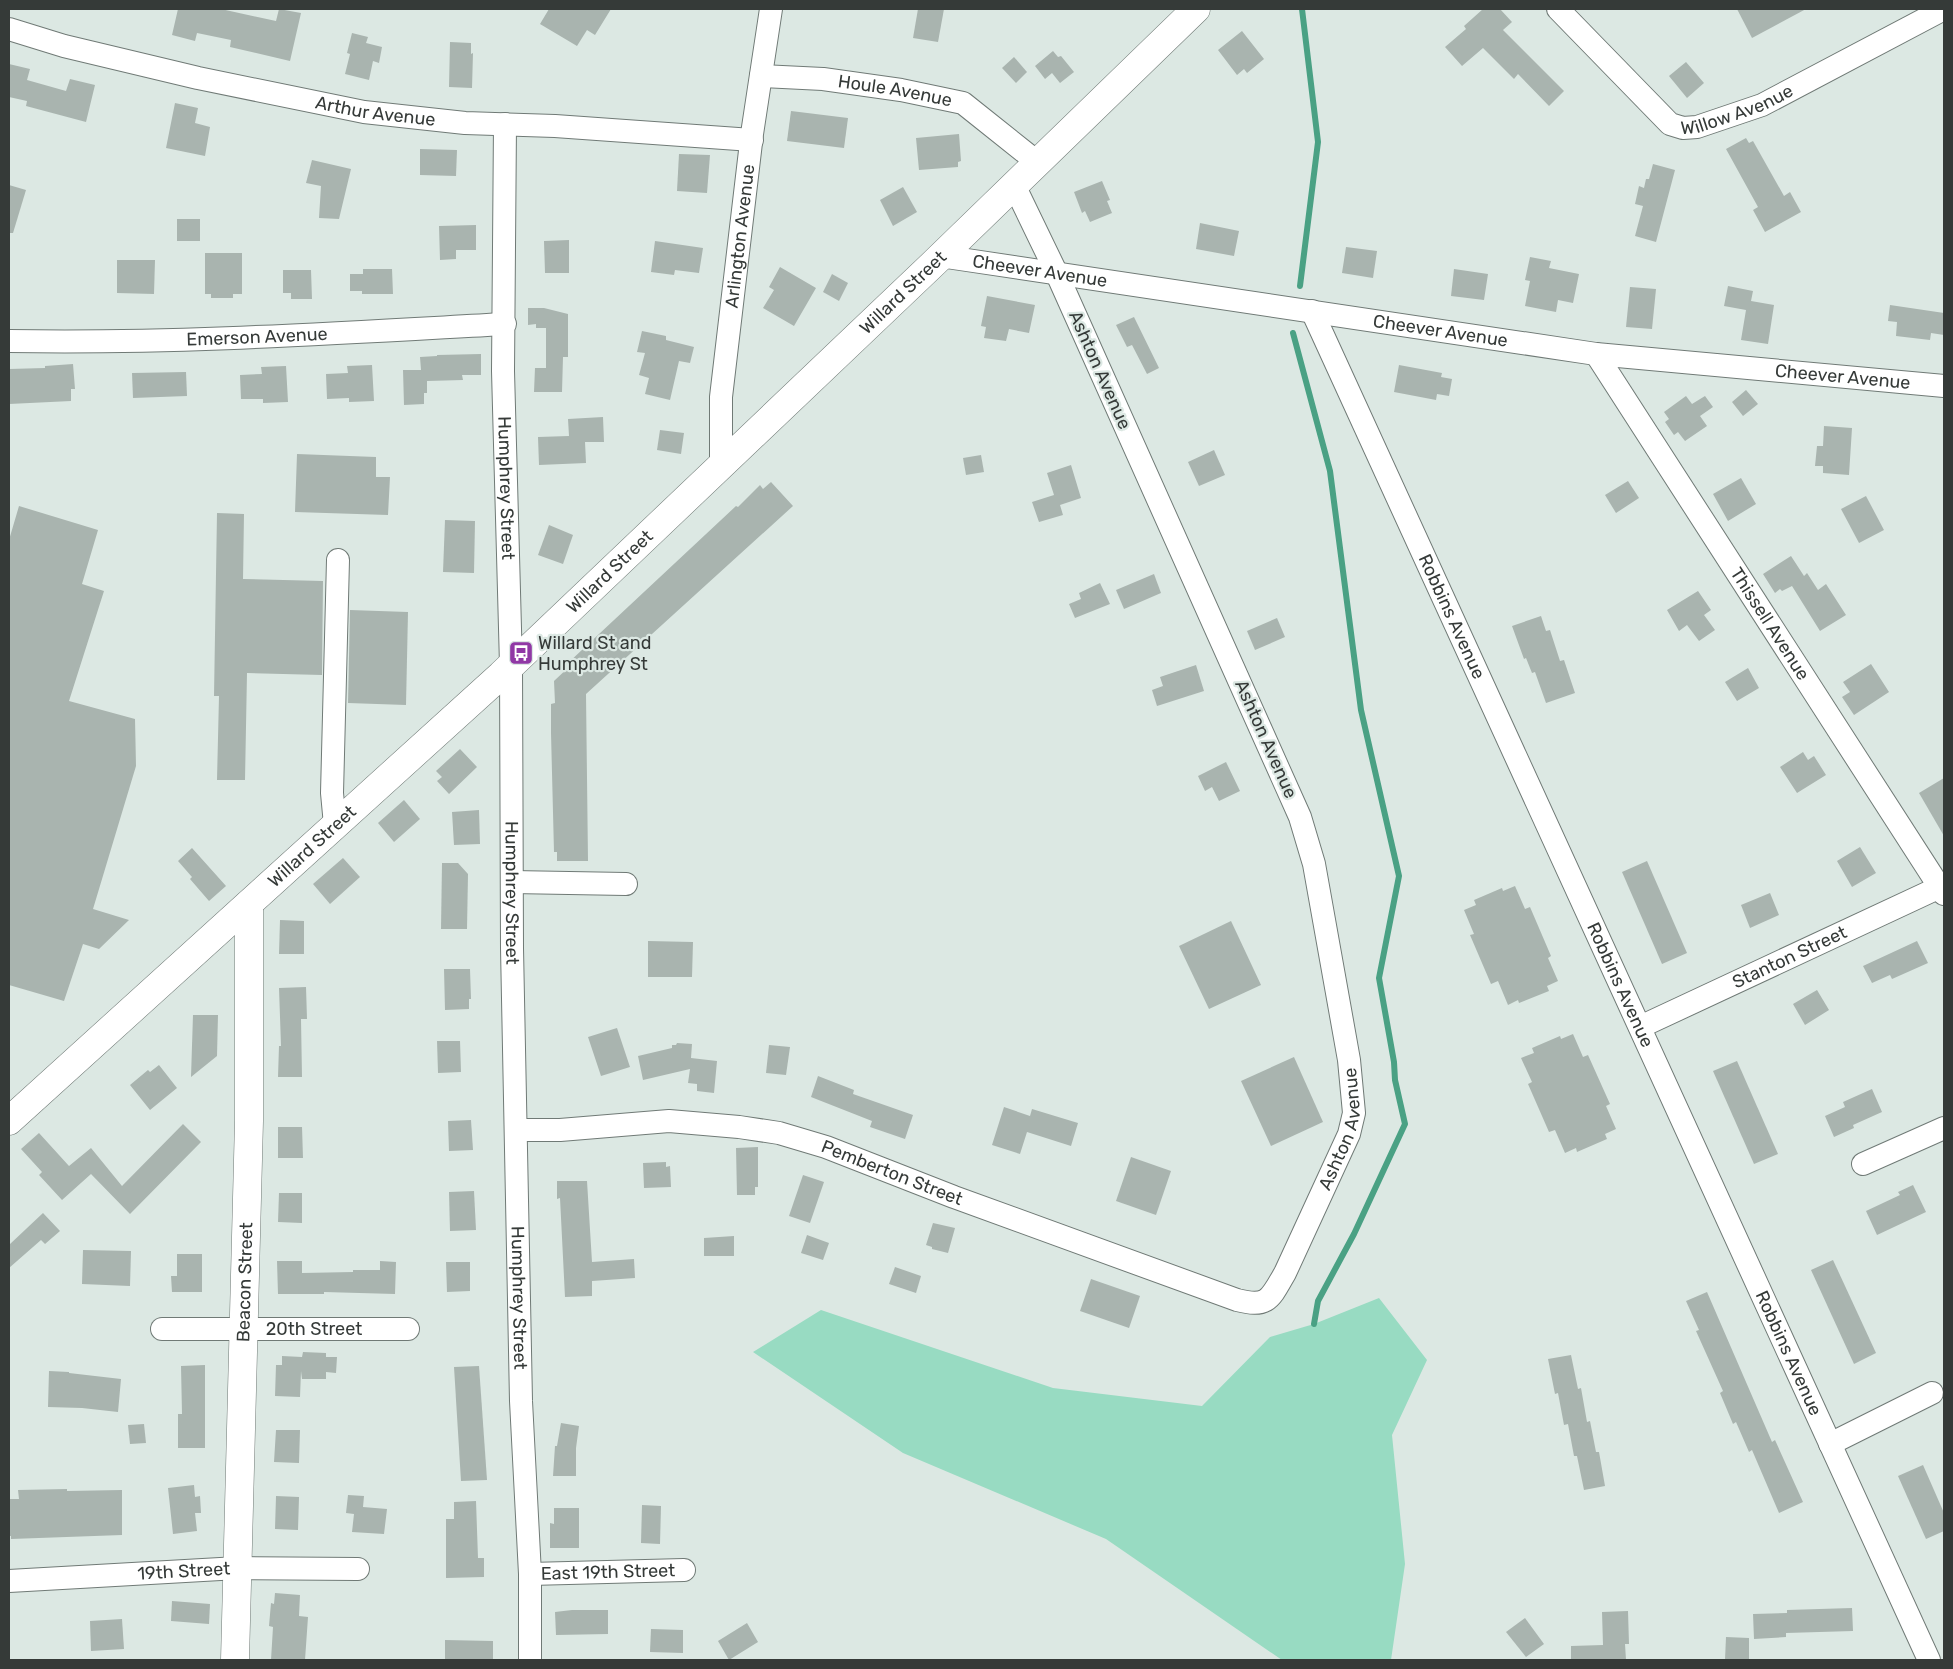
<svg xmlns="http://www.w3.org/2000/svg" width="1953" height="1669" viewBox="0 0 1953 1669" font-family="Rubik,sans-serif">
<rect width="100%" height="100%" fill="#dce8e3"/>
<!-- green -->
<polygon fill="#98dbc2" points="1379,1298 1427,1360 1392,1435 1405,1564 1391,1660 1282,1660 1106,1539 903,1453 753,1352 821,1310 1053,1388 1202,1406 1270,1337 1314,1324"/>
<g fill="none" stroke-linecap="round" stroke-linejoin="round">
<!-- stream -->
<g stroke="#4aa184" stroke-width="6">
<polyline points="1300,286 1318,142 1302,9"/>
<polyline points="1293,333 1330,471 1361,710 1399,876 1379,978 1394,1062 1395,1080 1405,1124 1354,1234 1318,1301 1314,1324"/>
</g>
</g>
<!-- building -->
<g fill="#a9b4af">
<polygon points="178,9 221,9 276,21 279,9 301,13 290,61 230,47 231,40 197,33 195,41 172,35"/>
<polygon points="549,9 611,9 595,35 587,30 577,46 540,24"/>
<polygon points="918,9 944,9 938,42 913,38"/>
<polygon points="1483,9 1500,9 1512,22 1503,30 1564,91 1549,106 1518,74 1514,79 1483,48 1462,66 1445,47 1466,29 1464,26"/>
<polygon points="1737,9 1806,9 1752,38"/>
<polygon points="1242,31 1264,59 1247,73 1244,69 1237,75 1218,50"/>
<polygon points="352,33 368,37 366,43 382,47 379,63 373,61 369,80 345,74 350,54 347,53"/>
<polygon points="450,42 471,43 471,54 473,53 472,88 449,87"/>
<polygon points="1053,51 1058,57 1061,56 1074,72 1060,83 1052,73 1045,79 1035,66"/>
<polygon points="1014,57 1027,72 1016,83 1002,68"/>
<polygon points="1686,62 1704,83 1687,98 1669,76"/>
<polygon points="9,64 30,69 27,80 66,91 70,79 95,85 86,122 26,106 27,101 9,97"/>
<polygon points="175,103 198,108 195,123 210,127 205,156 166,148"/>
<polygon points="791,111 848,118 844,148 787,141"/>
<polygon points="959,134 961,161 958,162 958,167 919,170 916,138"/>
<polygon points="1746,138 1749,143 1753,141 1784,196 1790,192 1801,212 1765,232 1753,210 1758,207 1726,149"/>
<polygon points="420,149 457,150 456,176 420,175"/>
<polygon points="679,154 710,155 707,193 677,191"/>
<polygon points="312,160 351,169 339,219 319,218 321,186 306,183"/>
<polygon points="1653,164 1675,170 1656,242 1635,236 1643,206 1635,204 1639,186 1644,188 1646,179 1649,179"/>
<polygon points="1102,181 1110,200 1107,201 1112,213 1090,222 1085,211 1082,213 1074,192"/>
<polygon points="9,185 26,190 13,233 9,233"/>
<polygon points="903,187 917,212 893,226 880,200"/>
<rect x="177" y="219" width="23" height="22"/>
<polygon points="1200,223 1239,231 1234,256 1196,249"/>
<polygon points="476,225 476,250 456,250 456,259 440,260 439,226"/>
<polygon points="569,240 569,273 545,273 544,241"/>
<polygon points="655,241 703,248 699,273 675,270 674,275 651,272"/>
<polygon points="1346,247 1377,251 1373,278 1342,273"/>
<polygon points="205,253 242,253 242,294 233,294 233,298 211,298 211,294 205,294"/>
<polygon points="1530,257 1551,261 1549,268 1579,274 1573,303 1558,300 1556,312 1525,306 1530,281 1525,280"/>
<polygon points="117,260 155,260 154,294 117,293"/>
<polygon points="780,267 816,288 794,326 763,308 774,290 769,287"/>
<polygon points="363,269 392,269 393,294 362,294 362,291 350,291 350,274 363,274"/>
<polygon points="1454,269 1488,274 1484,300 1451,296"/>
<polygon points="283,270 311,270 312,299 291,299 291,293 283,293"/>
<polygon points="832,274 848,283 839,301 823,292"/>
<polygon points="1728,286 1753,291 1751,301 1774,305 1768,344 1741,340 1746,310 1724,306"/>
<polygon points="1630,287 1656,289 1652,329 1626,327"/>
<polygon points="987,296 1035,305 1029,333 1009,329 1006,341 984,338 986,327 981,326"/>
<polygon points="1890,305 1944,313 1944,335 1931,333 1930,340 1896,336 1897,322 1888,321"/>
<polygon points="528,308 544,308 568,314 568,357 563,357 562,392 534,392 535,368 546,368 546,328 536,328 536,324 528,325"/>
<polygon points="1134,317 1159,368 1147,374 1132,345 1127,347 1116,325"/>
<polygon points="642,331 666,336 666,340 694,347 690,363 679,361 670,400 645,394 649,378 639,375 645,353 637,352"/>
<polygon points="481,354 481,375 462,375 463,380 427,381 427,393 424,393 424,404 404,405 403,370 421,370 420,357 437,356 437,355"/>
<polygon points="73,364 75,389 71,389 71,401 9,404 9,369 45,368 45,366"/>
<polygon points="372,365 374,401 349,402 349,398 327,399 326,374 348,373 347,366"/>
<polygon points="1399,365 1442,373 1441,377 1452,379 1449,396 1437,394 1436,400 1394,392"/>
<polygon points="286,366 288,402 263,403 263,399 241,399 240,375 262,374 261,367"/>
<polygon points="186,372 187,396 133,398 132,373"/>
<polygon points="1746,390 1758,404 1743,416 1732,402"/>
<polygon points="1686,396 1692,404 1705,396 1713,407 1700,416 1707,426 1685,441 1678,432 1674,435 1665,422 1669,419 1664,412"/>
<polygon points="603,417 604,442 585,442 586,463 539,465 538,437 569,436 568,419"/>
<polygon points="1824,426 1852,428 1849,475 1823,473 1823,466 1815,466 1817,446 1823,446"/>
<polygon points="660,430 684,433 681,454 657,450"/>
<polygon points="1214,450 1225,475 1199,486 1188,462"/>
<polygon points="297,454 376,457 376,477 390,477 388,515 295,512"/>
<polygon points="981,455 984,472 966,475 963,458"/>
<polygon points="1071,465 1081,498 1060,505 1063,515 1039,522 1032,502 1054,495 1047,473"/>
<polygon points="1741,478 1756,504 1728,521 1713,494"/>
<polygon points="1628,481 1639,498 1616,513 1605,495"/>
<polygon points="771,482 793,506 586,694 588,861 557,861 557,852 554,852 551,733 551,704 555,703 554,681 571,665 568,663 736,506 738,507 760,485 763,489"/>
<polygon points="1866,496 1884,530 1859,543 1841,509"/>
<polygon points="19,506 98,530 82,584 104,591 69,701 135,719 136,766 93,909 129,920 99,949 83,944 64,1001 9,985 9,540"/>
<polygon points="217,513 244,514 243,579 323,581 322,675 247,673 245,780 217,780 219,696 214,696"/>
<polygon points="445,520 475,521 474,573 443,572"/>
<polygon points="549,525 573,535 563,564 538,555"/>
<polygon points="1791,556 1804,576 1807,573 1818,590 1826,584 1846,615 1820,631 1792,586 1782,591 1780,589 1775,593 1763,574"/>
<polygon points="1154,574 1161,593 1124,609 1116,590"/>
<polygon points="1100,583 1110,604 1075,618 1069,604 1081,599 1079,593"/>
<polygon points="1698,591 1711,610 1704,615 1715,630 1699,641 1687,625 1679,631 1667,610"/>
<polygon points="350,610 408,612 406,705 348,703"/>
<polygon points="1541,616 1546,631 1550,630 1560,661 1564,660 1575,693 1546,703 1535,672 1532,673 1526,658 1524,659 1512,626"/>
<polygon points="1277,618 1285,637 1255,650 1247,631"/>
<polygon points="1871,664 1889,692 1854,715 1842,697 1850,692 1843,682"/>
<polygon points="1196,665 1204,691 1157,706 1152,690 1163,686 1160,677"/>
<polygon points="1748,668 1759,688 1737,701 1725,682"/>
<polygon points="460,749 477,767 449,794 437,781 442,777 436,771"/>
<polygon points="1803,752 1808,760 1814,756 1826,775 1797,793 1780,767"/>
<polygon points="1226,762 1240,791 1219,801 1212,787 1205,791 1198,776"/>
<polygon points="1944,778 1944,836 1919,793"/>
<polygon points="404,800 420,819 394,842 378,823"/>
<polygon points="479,810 480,844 454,845 452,812"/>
<polygon points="1860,847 1876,873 1852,887 1837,861"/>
<polygon points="192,848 226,886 209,901 190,879 192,877 178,861"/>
<polygon points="343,858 360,877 330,904 313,884"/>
<polygon points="1647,861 1687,953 1662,964 1622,872"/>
<polygon points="442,863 458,863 468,874 467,929 441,929"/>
<polygon points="1515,886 1525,909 1530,907 1551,956 1548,958 1558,981 1547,986 1549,991 1519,1003 1518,1000 1508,1005 1498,981 1491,984 1470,935 1474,934 1464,910 1476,905 1474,900 1502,888 1503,891"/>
<polygon points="1770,893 1779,915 1750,928 1741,905"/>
<polygon points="280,920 304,921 304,954 279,954"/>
<polygon points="1231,921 1261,985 1209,1009 1179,946"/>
<polygon points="648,941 693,942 692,977 648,977"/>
<polygon points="1917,941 1928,963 1892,979 1890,975 1872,983 1863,966"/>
<polygon points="444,969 470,969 471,999 469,999 469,1009 445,1010"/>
<polygon points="306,987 307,1019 301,1019 302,1077 278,1077 279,1046 281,1046 279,988"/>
<polygon points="1817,990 1829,1010 1805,1025 1793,1004"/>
<polygon points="193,1015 218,1015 217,1056 191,1077"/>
<polygon points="617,1028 630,1067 601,1076 588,1037"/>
<polygon points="1573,1034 1583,1057 1588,1055 1610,1104 1606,1106 1616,1129 1605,1134 1607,1139 1577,1152 1576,1148 1565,1153 1555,1130 1549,1132 1528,1084 1532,1082 1521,1058 1534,1053 1532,1048 1560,1036 1561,1039"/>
<polygon points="437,1041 460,1041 461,1072 438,1073"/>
<polygon points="677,1043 692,1044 691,1058 717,1061 714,1093 697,1091 697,1084 688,1083 690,1069 643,1080 638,1056 672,1048 672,1045 676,1045"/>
<polygon points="769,1045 790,1047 786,1075 766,1073"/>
<polygon points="1294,1057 1323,1122 1271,1146 1241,1081"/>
<polygon points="1737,1061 1778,1154 1754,1164 1713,1071"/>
<polygon points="159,1065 177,1088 150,1110 130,1085 148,1070 150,1072"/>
<polygon points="818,1076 854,1090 853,1094 913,1115 905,1139 870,1127 872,1121 811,1097"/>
<polygon points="1872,1089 1882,1112 1853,1125 1854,1128 1834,1137 1825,1116 1845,1107 1843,1102"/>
<polygon points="1004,1107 1030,1116 1032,1109 1078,1123 1071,1146 1027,1132 1020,1154 992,1145"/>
<polygon points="471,1120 473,1150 449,1151 448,1121"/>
<polygon points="183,1124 201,1142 130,1214 91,1174 62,1200 39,1175 42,1172 21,1149 39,1133 69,1166 91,1148 122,1186"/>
<polygon points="278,1127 302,1127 303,1158 278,1158"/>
<polygon points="758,1147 758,1187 755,1187 755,1195 737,1195 736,1148"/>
<polygon points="1131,1157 1171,1171 1156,1215 1116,1201"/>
<polygon points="666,1162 666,1167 670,1166 671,1187 644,1188 643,1163"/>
<polygon points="803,1175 824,1182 810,1223 789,1216"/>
<polygon points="557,1181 587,1181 592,1262 634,1259 635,1278 592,1281 592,1296 565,1297 560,1198 557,1199"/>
<polygon points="1913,1185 1926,1212 1877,1235 1866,1211 1900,1195 1898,1192"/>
<polygon points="474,1191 476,1230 450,1231 449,1192"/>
<polygon points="279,1193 302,1193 302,1223 278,1222"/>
<polygon points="43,1213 60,1231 45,1244 41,1240 9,1268 9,1245"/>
<polygon points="933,1223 955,1228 948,1253 932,1249 932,1247 926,1245"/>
<polygon points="807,1235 829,1243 823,1260 801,1253"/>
<polygon points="734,1236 734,1256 704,1256 704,1238"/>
<polygon points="83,1250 131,1251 130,1286 82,1284"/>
<polygon points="177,1254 202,1254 202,1292 172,1292 171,1276 177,1276"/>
<polygon points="1833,1260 1876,1353 1854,1364 1811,1270"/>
<polygon points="277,1261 302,1261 302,1273 353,1272 353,1270 380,1270 380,1261 396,1262 395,1294 324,1292 324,1294 278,1294"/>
<polygon points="446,1262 470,1262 470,1291 447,1292"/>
<polygon points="895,1267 921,1276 916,1293 889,1284"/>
<polygon points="1091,1279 1140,1296 1129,1328 1080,1311"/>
<polygon points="1707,1292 1772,1442 1775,1440 1803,1502 1779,1513 1752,1450 1749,1452 1736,1422 1733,1424 1720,1393 1723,1391 1696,1331 1699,1330 1686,1301"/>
<polygon points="303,1352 326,1353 326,1357 337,1357 336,1373 326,1372 326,1379 302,1379 301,1371 300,1397 275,1396 276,1365 282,1365 282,1356 302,1357"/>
<polygon points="1571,1355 1578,1389 1581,1388 1587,1422 1590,1421 1596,1452 1599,1452 1605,1486 1584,1490 1577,1456 1574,1456 1568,1424 1564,1425 1558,1393 1555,1394 1548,1359"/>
<polygon points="205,1365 205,1448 178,1448 178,1414 182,1414 181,1366"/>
<polygon points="479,1366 487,1480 461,1481 454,1367"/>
<polygon points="49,1371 69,1372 69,1373 121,1379 118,1412 82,1408 48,1407"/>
<polygon points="561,1423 579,1426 576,1448 576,1476 553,1476 555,1446 557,1446"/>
<polygon points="144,1424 146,1443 130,1444 128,1425"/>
<polygon points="276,1430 300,1430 299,1463 274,1462"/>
<polygon points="1923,1465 1944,1513 1944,1531 1926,1539 1898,1476"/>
<polygon points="194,1485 195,1497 200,1496 201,1513 195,1513 197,1531 173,1534 168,1488"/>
<polygon points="67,1489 67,1491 122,1490 122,1535 11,1539 11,1536 9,1536 9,1499 19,1499 18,1490"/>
<polygon points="348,1495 364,1496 363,1507 387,1509 384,1534 352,1532 354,1514 346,1513"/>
<polygon points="276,1496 299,1497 298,1530 275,1529"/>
<polygon points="476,1501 478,1558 484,1558 484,1577 446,1578 446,1519 454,1519 454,1502"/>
<polygon points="642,1505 661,1506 660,1544 641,1543"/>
<polygon points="554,1508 579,1508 579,1548 550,1548 550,1523 554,1524"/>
<polygon points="275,1593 300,1595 299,1616 308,1617 305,1660 271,1660 273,1627 269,1626 271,1603 274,1604"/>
<polygon points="172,1601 210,1604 209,1624 171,1621"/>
<polygon points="1852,1608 1853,1631 1786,1633 1786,1637 1754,1639 1753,1614 1787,1613 1787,1610"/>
<polygon points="572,1610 608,1610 608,1634 556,1635 555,1612"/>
<polygon points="1628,1611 1629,1644 1625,1644 1626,1660 1571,1660 1571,1646 1603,1645 1602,1612"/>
<polygon points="1525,1618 1544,1644 1526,1657 1506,1632"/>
<polygon points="122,1619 124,1649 91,1651 90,1621"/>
<polygon points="747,1623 758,1642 729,1660 718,1641"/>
<polygon points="651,1629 683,1630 683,1653 650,1652"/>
<polygon points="1726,1637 1749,1638 1749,1660 1725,1660"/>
<polygon points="445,1640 493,1641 493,1660 445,1660"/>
</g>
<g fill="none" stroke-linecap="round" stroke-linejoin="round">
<defs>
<g id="minor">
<path id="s1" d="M1558,9L1670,124L1683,128L1697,127L1762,105L1944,9"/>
<path id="s2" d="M9,29L64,46L198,78L364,112L465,123L555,126L752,140"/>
<path id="s3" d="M761,76L823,79L901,90L963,103L1037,162"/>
<path id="s4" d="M505,124L503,371L511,665L512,948L521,1401L530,1574V1660"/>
<path id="s5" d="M940,256L1596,354L1944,386"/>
<path id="s6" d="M1312,311L1929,1660"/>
<path id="s7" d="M9,341C174,344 340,333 505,324"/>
<path id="s8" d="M1596,354L1944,894"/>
<path id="s9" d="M721,464V397L752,134L771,9"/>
<polyline points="335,825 332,793 338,560"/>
<polyline points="512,882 626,884"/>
<path id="s10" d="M1640,1027L1940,887"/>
<path id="s11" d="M516,1130H560L669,1121L739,1127L779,1133L826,1147L954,1197L1237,1300C1268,1308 1270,1299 1285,1273L1349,1134L1354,1113L1349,1060L1314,864L1300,817L1057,274L1014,185"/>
<polyline points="1863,1164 1944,1128"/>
<path id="s12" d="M162,1329H408"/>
<polyline points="1830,1444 1932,1393"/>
<path id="s13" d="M530,1574L684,1570"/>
<path id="s14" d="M9,1581L238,1568L358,1569"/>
</g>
<g id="tertiary">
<path id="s15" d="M235,1660L249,1121V904"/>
</g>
<g id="secondary">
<path id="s16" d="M9,1121L501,675L935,262L1196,9"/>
</g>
</defs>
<!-- minor casing -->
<use href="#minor" stroke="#707a76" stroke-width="24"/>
<!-- tertiary casing -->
<use href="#tertiary" stroke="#707a76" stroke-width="29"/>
<!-- secondary casing -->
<use href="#secondary" stroke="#707a76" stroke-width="29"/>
<!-- minor -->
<use href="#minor" stroke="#fff" stroke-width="22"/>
<!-- tertiary -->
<use href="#tertiary" stroke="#fff" stroke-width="28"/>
<!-- secondary -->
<use href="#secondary" stroke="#fff" stroke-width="28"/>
</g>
<!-- icons -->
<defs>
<symbol id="bus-square" viewBox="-11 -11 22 22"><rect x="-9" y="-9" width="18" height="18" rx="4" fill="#9038a5" stroke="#dce8e3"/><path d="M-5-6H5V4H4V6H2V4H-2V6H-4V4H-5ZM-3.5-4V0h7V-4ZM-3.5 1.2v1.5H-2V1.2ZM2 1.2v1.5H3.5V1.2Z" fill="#fff"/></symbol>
</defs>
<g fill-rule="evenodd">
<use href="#bus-square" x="507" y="639" width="28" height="28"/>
</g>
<g text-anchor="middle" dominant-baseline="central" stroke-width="4.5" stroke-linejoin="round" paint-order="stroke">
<!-- street labels -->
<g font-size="18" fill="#353a38" stroke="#dce8e3">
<text stroke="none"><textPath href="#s3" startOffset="135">Houle Avenue</textPath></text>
<text stroke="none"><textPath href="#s1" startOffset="231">Willow Avenue</textPath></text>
<text stroke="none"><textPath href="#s2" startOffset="376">Arthur Avenue</textPath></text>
<text stroke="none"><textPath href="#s9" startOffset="229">Arlington Avenue</textPath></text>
<text stroke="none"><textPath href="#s5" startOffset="101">Cheever Avenue</textPath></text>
<text stroke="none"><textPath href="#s16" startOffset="1219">Willard Street</textPath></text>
<text stroke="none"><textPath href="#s5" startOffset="506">Cheever Avenue</textPath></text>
<text stroke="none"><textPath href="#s7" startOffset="248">Emerson Avenue</textPath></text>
<text transform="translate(1100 370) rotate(66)">Ashton Avenue</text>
<text stroke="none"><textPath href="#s5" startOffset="911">Cheever Avenue</textPath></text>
<text stroke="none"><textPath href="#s4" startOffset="364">Humphrey Street</textPath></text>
<text stroke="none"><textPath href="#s16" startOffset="814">Willard Street</textPath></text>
<text stroke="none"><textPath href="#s6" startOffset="336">Robbins Avenue</textPath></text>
<text stroke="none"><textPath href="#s8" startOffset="321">Thissell Avenue</textPath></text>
<text transform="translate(1266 739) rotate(66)">Ashton Avenue</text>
<text stroke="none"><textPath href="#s16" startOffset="409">Willard Street</textPath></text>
<text stroke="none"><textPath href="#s4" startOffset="769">Humphrey Street</textPath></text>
<text stroke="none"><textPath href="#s10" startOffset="165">Stanton Street</textPath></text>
<text stroke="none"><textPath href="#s6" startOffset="741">Robbins Avenue</textPath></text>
<text stroke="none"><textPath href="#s11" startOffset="971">Ashton Avenue</textPath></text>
<text stroke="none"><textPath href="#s11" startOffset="384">Pemberton Street</textPath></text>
<text stroke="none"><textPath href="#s15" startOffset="378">Beacon Street</textPath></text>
<text stroke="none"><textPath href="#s4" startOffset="1174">Humphrey Street</textPath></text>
<text stroke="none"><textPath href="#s12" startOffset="152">20th Street</textPath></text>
<text stroke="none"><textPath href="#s6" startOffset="1146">Robbins Avenue</textPath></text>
<text stroke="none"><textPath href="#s14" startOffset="175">19th Street</textPath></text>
<text stroke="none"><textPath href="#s13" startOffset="78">East 19th Street</textPath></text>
</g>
<!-- poi labels -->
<g font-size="18" fill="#353a38" stroke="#dce8e3" text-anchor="start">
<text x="538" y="643">Willard St and<tspan x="538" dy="21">Humphrey St</tspan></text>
</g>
</g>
<!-- border -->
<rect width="1953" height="1669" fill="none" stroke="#353a38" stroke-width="20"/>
</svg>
